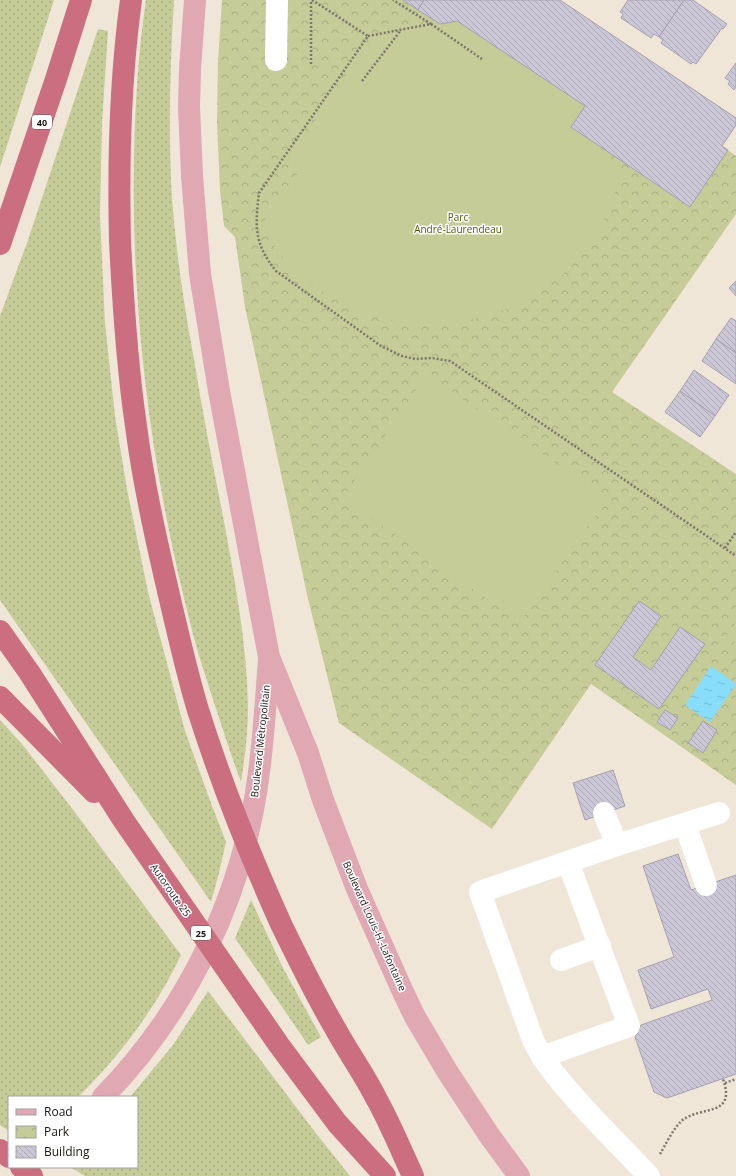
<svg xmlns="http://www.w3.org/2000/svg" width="736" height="1176" viewBox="0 0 736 1176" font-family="'Open Sans',sans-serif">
<defs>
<pattern id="grass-dots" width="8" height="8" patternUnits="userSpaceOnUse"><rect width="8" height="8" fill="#c5cc98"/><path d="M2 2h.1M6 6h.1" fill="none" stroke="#a9ae82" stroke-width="1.8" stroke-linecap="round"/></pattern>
<pattern id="park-crowns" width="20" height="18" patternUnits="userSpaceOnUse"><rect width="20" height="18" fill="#c5cc98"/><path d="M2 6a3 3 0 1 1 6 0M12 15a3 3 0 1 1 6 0" fill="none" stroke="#a9ae82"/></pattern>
<pattern id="water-ripples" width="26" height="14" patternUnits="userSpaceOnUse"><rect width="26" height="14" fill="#88ddfa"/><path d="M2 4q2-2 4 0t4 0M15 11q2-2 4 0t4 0" fill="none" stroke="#75bdd5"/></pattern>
<pattern id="building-back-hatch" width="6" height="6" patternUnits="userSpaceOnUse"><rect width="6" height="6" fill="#cbc7d7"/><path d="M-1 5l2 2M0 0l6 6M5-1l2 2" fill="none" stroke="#aeaab8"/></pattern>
</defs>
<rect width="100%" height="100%" fill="#f0e6d8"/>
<!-- grass -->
<g fill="url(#grass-dots)">
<polygon points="0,0 54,0 0,167"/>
<path d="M146,0H174C170,66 168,132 172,198C176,252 184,306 194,359C202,410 212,460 222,511C234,576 247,641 248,707C248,732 245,757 241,782C229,750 219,717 208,684C203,668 198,653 194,638C153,482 131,321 134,159C135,106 138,53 146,0Z"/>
<polygon points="98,29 108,31 102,123 100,216 105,323 115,416 127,489 148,592 185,731 211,803 226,842 219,873 211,902 0,600 0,316 28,240"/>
<path d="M0,720L22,744L74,811L181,955C156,1008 120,1056 78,1097H9V1131L0,1125Z"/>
<polygon points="251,900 283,968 321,1037 308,1045 235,938"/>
<polygon points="208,991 315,1132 350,1176 85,1176 70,1167 137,1167 137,1097 130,1097 173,1045"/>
</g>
<!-- park -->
<polygon fill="url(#park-crowns)" points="222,0 560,0 736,118 736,125 722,146 736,156 736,214 612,392 736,474 736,785 591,684 492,829 339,723 308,599 245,307 235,237 224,226 220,191 217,123 218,62"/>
<!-- garden -->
<g fill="#c5cc98">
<path d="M457,21L585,106L569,131L622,167C615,199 602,231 580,257C519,327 411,345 331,297C310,284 287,266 273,244C269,238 266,229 263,222L300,170L287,162L373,36Z"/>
<polygon points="427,374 607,499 520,622 343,498"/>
<polygon points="736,623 736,643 726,636"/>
</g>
<!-- water -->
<polygon fill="url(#water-ripples)" points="711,666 736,684 710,722 685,705"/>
<!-- building -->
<g fill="url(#building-back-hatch)" stroke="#a5a1b0">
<polygon points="403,0 424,0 418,10"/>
<polygon points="424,0 560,0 736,118 736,125 722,146 728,150 690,207 571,127 585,106 457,21 440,24 418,10"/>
<polygon points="628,0 684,0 659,37 654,34 651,38 621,18 623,14 620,12"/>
<polygon points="684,0 693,0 727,24 723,29 722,28 696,64 693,62 691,64 661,43 663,40 659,37"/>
<polygon points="736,63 736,87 734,90 728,84 730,81 725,78"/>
<polygon points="736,281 736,296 729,288"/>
<polygon points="731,318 736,321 736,353 716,339"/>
<polygon points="716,339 736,353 736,384 702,361"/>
<polygon points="694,370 729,395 715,416 680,391"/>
<polygon points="680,391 715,416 700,437 665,412"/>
<polygon points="639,601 661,616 633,657 651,670 680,627 705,644 659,709 595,665"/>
<polygon points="665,710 678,718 670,730 657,722"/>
<polygon points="703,721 717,730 703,753 688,743"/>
<polygon points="613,770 625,806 585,820 573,783"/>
<polygon points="678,854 691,890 736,875 736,1074 667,1098 654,1092 635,1037 641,1025 712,1000 708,989 651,1009 638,970 674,957 643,866"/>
</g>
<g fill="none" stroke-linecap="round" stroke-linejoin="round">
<!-- path -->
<g stroke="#7c756c" stroke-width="2.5" stroke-dasharray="2 2" stroke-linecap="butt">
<path d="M312,0L368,36L259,193C255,226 254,244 276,271L381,346L402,356L415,359L432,358L450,361L736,556"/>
<polyline points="431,24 482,59"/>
<polyline points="368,36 431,24 393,0"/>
<polyline points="311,64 311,0"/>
<polyline points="362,81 401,30"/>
<polyline points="725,548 736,532"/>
<polyline points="725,1083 736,1079"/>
<path d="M660,1154C666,1144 675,1125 684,1119C704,1106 736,1116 723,1079"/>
</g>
<!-- minor -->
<g stroke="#fff" stroke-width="22">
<polyline points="276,60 277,0"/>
<polyline points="604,813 617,845"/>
<polyline points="685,824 706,885"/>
<polyline points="561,960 600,946"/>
<polyline points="542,1057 629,1026 568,862"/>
<path d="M649,1176C627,1153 604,1130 583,1107C564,1086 546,1066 533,1040L480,892L617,845L719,813"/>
</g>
<!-- major -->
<g stroke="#e0a8b3" stroke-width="22">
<polyline points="195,0 190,69 189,107 192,176 200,274 219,391 269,657 308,753 323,800 357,889 403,992 415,1017 447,1071 489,1135 519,1176"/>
<path d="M103,1097C189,1009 244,893 259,772C264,734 266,697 269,660"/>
</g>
<!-- highway -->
<g stroke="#cb6e80" stroke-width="22">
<path d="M131,0C120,80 118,160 120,241C123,303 127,365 136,426C144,488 158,548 172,608C180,642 188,677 198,710C221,783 250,855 281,924C298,959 315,994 335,1028C348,1052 364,1074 376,1098C390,1123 401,1150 413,1176"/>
<polyline points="0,244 56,79 81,0"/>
<polyline points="0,631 29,672 124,821 279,1045 337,1123 385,1176"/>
<polyline points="0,697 94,792"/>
<polyline points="0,1150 9,1157"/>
<polyline points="21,1167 32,1176"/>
</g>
</g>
<g text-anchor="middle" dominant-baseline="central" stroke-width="3" stroke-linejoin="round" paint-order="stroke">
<!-- shield labels -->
<g fill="#fff" stroke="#5e5b58" stroke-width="1">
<rect x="32" y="115" width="20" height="14" rx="3"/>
<rect x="191" y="926" width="20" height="14" rx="3"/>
</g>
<g font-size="9" font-weight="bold" fill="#191510">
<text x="42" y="122">40</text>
<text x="201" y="933">25</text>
</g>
<!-- park labels -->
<g font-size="10" fill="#555a06" stroke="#fff">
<text x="458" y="217">Parc<tspan x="458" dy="12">André-Laurendeau</tspan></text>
</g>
<!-- street labels -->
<g font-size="10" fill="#191510" stroke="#fff">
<text transform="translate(260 741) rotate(-84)">Boulevard Métropolitain</text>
<text transform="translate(171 890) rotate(55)">Autoroute 25</text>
<text transform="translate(375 926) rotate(66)">Boulevard Louis-H.-Lafontaine</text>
</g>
</g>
<!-- legend -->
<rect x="8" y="1096" width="130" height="72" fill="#ffffff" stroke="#a3a19f"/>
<rect x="16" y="1109" width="20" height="6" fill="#e0a8b3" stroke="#a3a19f"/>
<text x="44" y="1116" font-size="12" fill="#191510">Road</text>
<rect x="16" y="1126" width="20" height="12" fill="url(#park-crowns)" stroke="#a3a19f"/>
<text x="44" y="1136" font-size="12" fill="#191510">Park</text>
<rect x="16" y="1146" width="20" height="12" fill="url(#building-back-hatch)" stroke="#a3a19f"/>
<text x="44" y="1156" font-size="12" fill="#191510">Building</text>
</svg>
